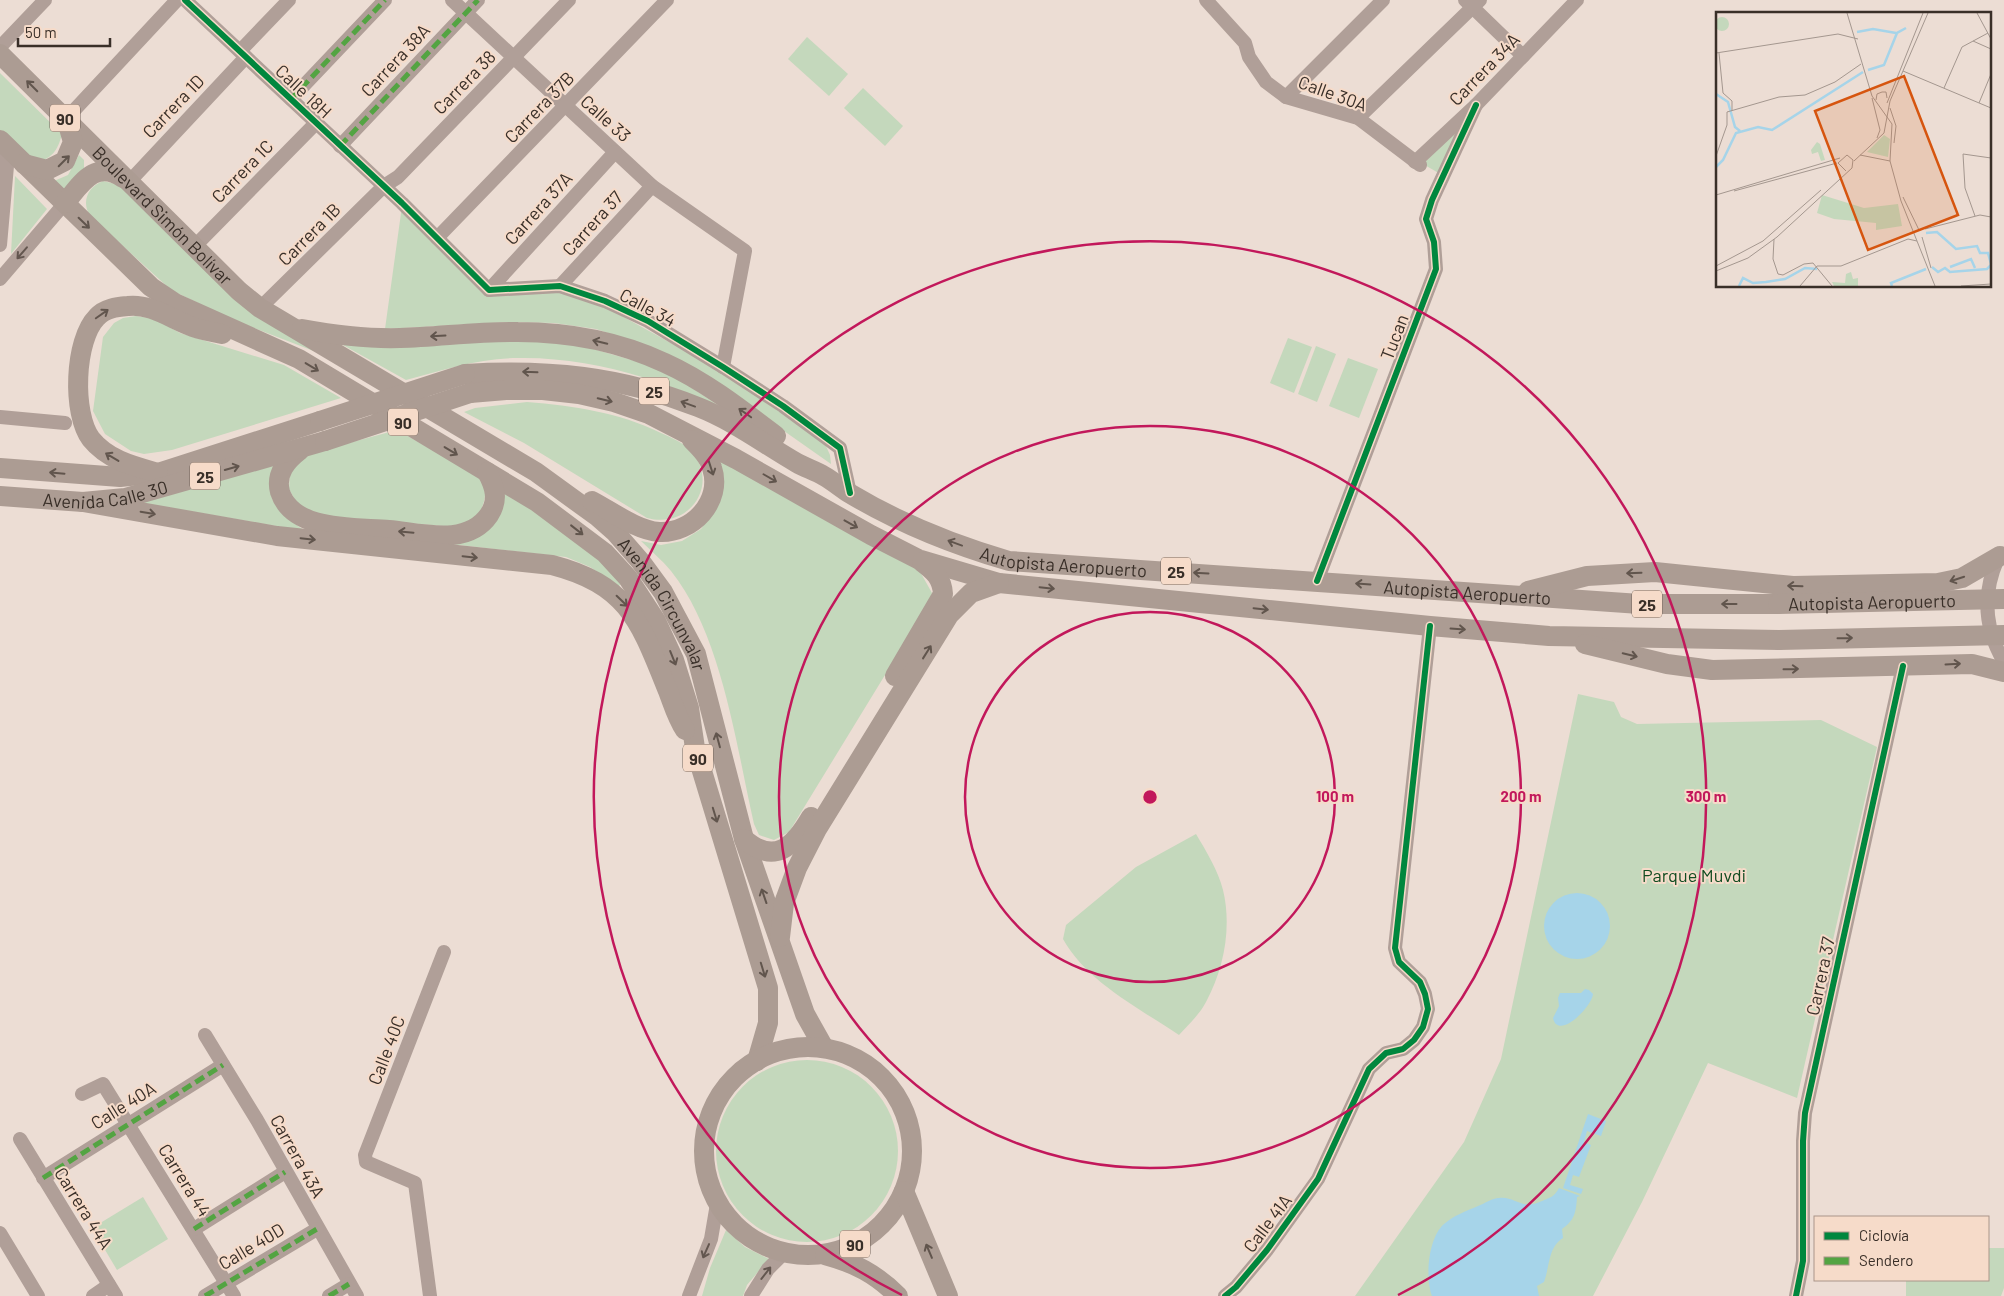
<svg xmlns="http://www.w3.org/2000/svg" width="2004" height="1296" viewBox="0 0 2004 1296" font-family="Barlow,sans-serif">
<rect width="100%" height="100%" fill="#ecddd4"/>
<!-- green -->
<g fill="#c4d8bc">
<polygon points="807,37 848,74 829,96 788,59"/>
<path d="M0,73L62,134C58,150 51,161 33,162L0,130Z"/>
<polygon points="863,88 903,126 885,146 844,108"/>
<polygon points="1462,130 1442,175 1423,164 1453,133"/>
<polygon points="79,155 84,160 84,172 65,192 54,181 68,175"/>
<polygon points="15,176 47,209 11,254"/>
<path d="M103,181L120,185L324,355L233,320L171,290L90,216C81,201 88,187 103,181Z"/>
<polygon points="402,206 486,294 570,292 600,304 689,353 776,407 826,446 830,455 831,464 747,405 635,342 596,329 554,323 512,322 385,329"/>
<polygon points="136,316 155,319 180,333 284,365 341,398 172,450 144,454 131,451 105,434 93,411 103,337 114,323 123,318"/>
<polygon points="1288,338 1312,347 1294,393 1270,383"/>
<path d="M499,340L569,342L663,369L788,451C742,426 692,394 642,377C604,365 558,357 518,358C480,358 443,370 406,380L343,345L447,343Z"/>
<polygon points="1316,346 1336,354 1317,402 1298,394"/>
<polygon points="1348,358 1378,369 1359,418 1329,406"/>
<path d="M527,402C574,406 618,412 661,433C670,437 680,441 688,448C722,480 692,530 647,518L524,443L464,412L475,408Z"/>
<path d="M397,430L475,474C490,488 486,501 477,518L455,527L325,516L308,511L296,502L289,489L290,470L304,455Z"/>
<path d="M718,457L918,568L932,593L926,608L789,832L774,840L759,835L754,824C736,745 722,635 671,571C662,560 651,551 641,541L661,545L682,541L701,529L715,510Z"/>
<path d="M281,459C278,468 272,480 271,489C269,507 293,522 305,531L136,502Z"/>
<polygon points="497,483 581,542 622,583 619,586 590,567 566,557 441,543 465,539"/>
<polygon points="1578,694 1614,702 1621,717 1637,724 1821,720 1877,747 1797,1098 1708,1063 1642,1202 1593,1296 1355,1296 1464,1142 1501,1059"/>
<path d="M1196,834C1206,851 1218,870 1223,890C1232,927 1224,969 1206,1002C1200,1014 1188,1025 1179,1035C1139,1008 1087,982 1063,939L1066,925L1136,867Z"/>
<circle cx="807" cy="1151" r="91"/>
<polygon points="143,1197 168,1239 117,1270 92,1228"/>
<polygon points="726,1230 745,1247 769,1259 747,1285 743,1296 702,1296 710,1268"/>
<polygon points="1988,1248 2004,1248 2004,1288 2001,1296 1906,1296 1906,1280 1988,1280"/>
</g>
<!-- water -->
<g fill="#a6d4e9">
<circle cx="1577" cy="926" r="33"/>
<path d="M1585,989L1589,990L1593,994C1592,1007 1558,1041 1553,1018L1559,1006L1558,998L1560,993H1581Z"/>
<polygon points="1588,1114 1606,1121 1601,1136 1587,1131 1584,1142 1591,1145 1579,1177 1573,1175 1570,1185 1583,1189 1581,1194 1563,1188"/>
<path d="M1559,1188L1580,1196L1577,1197C1576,1212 1575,1220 1562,1229L1563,1238C1548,1247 1550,1266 1544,1282L1537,1286L1539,1296H1432C1425,1278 1428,1238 1444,1224C1453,1216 1466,1211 1478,1206C1484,1204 1492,1198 1499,1198C1516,1196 1521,1211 1542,1201C1551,1197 1554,1197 1559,1188Z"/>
</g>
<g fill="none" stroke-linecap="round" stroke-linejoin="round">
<!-- minor -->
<g stroke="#b09f98" stroke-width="14">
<polyline points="185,0 402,203 489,290 560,286 605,301 648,321 723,367 783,406 840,448 850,493"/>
<polyline points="452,0 652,186 745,251 723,367"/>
<polyline points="1206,0 1245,43 1249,57 1266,82 1286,97 1358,118 1420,165"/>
<polyline points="1465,0 1523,56"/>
<polyline points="0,47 45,0"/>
<polyline points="240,51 289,0"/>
<polyline points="1286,97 1383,0"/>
<polyline points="291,99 385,0"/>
<polyline points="1358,118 1480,0"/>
<polyline points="66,119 177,0"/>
<polyline points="340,146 478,0"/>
<polyline points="1415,162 1476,105 1577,0"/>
<polyline points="129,182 246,57"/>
<polyline points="437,238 667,0"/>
<polyline points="0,245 7,166 6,146"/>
<polyline points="195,246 316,123"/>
<polyline points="0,279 65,203"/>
<polyline points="560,286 652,186"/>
<polyline points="489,290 615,152"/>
<polyline points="260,308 384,186 398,177 569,0"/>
<polyline points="0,417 65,423"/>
<path d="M1999,556C1982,592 1984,628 2004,662"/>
<polyline points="1317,581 1436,269 1434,242 1426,219 1432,200 1476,105"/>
<polyline points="205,1035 257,1120 357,1296"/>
<polyline points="82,1094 103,1084 234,1296"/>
<polyline points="20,1139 116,1296"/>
<polyline points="43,1178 223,1065"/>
<polyline points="194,1229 285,1172"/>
<polyline points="0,1233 38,1296"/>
<polyline points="93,1296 109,1285"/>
<polyline points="205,1296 317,1229"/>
<polyline points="329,1296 349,1284"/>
<polyline points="430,1296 415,1183 366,1162 365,1155 444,952"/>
<polyline points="689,1296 711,1239 717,1204"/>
<polyline points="751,1296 768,1269 784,1253"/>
<polyline points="1225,1296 1236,1287 1267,1250 1318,1179 1369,1069 1386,1053 1403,1049 1414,1040 1423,1027 1428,1009 1425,994 1420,982 1399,962 1395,948 1430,626"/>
<polyline points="1796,1296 1803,1261 1803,1141 1805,1113 1903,666"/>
</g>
<!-- highway -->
<g stroke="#ac9c93" stroke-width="20">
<path id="s1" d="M0,54L239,291L260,308L536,472L598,517L615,532L641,562L663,592L696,654L744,839L805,1014L824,1048"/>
<polyline points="0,140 151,287 175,303 299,359 537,502 605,553 628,578 656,621 674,660 689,708 695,748 768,988 768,1023 757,1061"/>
<polyline points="24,164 47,170 65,161 73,142 67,121"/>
<path d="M65,203C81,184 95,159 123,178"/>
<path d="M302,329C335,335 367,339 400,338C439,337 479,331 518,332C568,332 620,342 665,363C705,381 742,410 776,436"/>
<path id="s2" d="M465,374C548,369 620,376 698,407C734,421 764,444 797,463C806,468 816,471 824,476C833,481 841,488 849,493C899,523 954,545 1009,561L1640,604H1778"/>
<polyline points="470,393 506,390 543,390 579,394 614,402 649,414 736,459 871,535 918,559 999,583 1430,626 1549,636 1779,640"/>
<path d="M300,450C287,460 275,473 280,492C293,532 355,527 389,530C421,533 467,547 489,515C499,500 495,487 487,472"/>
<polyline points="0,468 120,477 158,473 320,421"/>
<path d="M158,473C133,466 108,460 91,439C72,414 74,340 97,317C105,308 117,307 128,306C150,303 173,320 193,327C202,330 212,332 222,334"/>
<path id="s3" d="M0,496L83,502L125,498L325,441"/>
<path d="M592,501C613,512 636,530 659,532C692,534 723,501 712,468C709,457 700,448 692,440"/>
<path d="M83,502L277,536L552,565C629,585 640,622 668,691C673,704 677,718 685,730"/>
<polyline points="1528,591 1587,576 1655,572 1793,586 1938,583 1962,578 2000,556"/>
<polyline points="1585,644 1667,664 1712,670 1972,664 2004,672"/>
<path d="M895,676L943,594C942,578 934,571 922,562"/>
<path d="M744,839C775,866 794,846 811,817"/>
<polyline points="780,937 784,903 797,868 817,829 949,615 971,593 999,583"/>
<circle cx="808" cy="1151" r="104"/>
<polyline points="904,1191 948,1296"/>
<path d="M825,1255C855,1263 876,1274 898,1296"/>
</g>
<!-- highway-bridge -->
<g stroke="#ac9c93" stroke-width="20">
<polyline points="320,421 465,374"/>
<polyline points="325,441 470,393"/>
<path id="s4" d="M1778,604L2004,599"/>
<polyline points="1779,640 2004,635"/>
</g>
<!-- quiet -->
<g stroke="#53a442" stroke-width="5" stroke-dasharray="10 5" stroke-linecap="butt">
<polyline points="291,99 385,0"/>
<polyline points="340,146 478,0"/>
<polyline points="43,1178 223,1065"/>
<polyline points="194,1229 285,1172"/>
<polyline points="205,1296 317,1229"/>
<polyline points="329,1296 349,1284"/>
</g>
<defs>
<g id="cycleway">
<polyline points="185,0 402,203 489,290 560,286 605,301 648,321 723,367 783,406 840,448 850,493"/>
<polyline points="1317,581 1436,269 1434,242 1426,219 1432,200 1476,105"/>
<polyline points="1225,1296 1236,1287 1267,1250 1318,1179 1369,1069 1386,1053 1403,1049 1414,1040 1423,1027 1428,1009 1425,994 1420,982 1399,962 1395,948 1430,626"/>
<polyline points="1796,1296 1803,1261 1803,1141 1805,1113 1903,666"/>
</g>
</defs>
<!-- cycleway casing -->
<use href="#cycleway" stroke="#f6dbc9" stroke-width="9"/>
<!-- cycleway -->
<use href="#cycleway" stroke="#00873e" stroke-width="6"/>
</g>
<!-- one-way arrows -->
<defs><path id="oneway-shaft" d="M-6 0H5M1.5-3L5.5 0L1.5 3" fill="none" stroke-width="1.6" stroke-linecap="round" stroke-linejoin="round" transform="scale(1.25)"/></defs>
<g stroke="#61554d">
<use href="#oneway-shaft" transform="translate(32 86) rotate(-135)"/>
<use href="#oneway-shaft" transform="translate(64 161) rotate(-45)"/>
<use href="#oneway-shaft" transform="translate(84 223) rotate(44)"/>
<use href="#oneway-shaft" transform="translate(102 314) rotate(-35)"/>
<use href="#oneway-shaft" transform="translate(438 336) rotate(177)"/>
<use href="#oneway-shaft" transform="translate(600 342) rotate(-166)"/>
<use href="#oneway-shaft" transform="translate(312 367) rotate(31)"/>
<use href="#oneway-shaft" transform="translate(530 372) rotate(-178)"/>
<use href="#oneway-shaft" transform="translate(605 400) rotate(13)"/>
<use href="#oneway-shaft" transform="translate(688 404) rotate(-160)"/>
<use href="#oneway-shaft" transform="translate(745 413) rotate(-145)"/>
<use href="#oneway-shaft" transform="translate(451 451) rotate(31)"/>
<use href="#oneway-shaft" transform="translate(112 457) rotate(-149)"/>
<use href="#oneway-shaft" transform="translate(232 468) rotate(-16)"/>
<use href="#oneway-shaft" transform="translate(711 468) rotate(72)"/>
<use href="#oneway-shaft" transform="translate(57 473) rotate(-175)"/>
<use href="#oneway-shaft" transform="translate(770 478) rotate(30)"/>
<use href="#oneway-shaft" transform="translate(148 513) rotate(10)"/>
<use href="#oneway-shaft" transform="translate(851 524) rotate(29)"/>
<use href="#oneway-shaft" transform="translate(577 530) rotate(38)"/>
<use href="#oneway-shaft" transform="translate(406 532) rotate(-175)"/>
<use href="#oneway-shaft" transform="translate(308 539) rotate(6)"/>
<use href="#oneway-shaft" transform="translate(955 543) rotate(-160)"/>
<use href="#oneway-shaft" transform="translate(470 557) rotate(6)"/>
<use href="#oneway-shaft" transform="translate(1201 573) rotate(-177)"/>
<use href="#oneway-shaft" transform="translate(1634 573) rotate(178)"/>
<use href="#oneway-shaft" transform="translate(1957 579) rotate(162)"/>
<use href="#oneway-shaft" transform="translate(1363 584) rotate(-176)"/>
<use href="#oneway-shaft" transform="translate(1795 586) rotate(-178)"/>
<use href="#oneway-shaft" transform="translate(1047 588) rotate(6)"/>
<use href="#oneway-shaft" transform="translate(622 601) rotate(44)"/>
<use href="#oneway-shaft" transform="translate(1729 604) rotate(-180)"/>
<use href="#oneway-shaft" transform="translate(1261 609) rotate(6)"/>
<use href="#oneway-shaft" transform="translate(1458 629) rotate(4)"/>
<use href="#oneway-shaft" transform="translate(1845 638) rotate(-1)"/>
<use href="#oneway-shaft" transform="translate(927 652) rotate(-58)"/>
<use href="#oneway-shaft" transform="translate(1630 655) rotate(13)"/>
<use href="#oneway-shaft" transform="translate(673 658) rotate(68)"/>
<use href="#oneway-shaft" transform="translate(1953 664) rotate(-3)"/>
<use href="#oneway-shaft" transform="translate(1791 669) rotate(-1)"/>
<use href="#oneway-shaft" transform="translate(718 740) rotate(-105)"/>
<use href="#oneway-shaft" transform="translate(715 815) rotate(73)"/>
<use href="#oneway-shaft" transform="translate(764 896) rotate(-109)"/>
<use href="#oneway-shaft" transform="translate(763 970) rotate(73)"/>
<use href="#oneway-shaft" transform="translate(929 1251) rotate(-113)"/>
</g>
<g stroke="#63564f">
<use href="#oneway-shaft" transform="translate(22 253) rotate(131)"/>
<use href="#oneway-shaft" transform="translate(706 1251) rotate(114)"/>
<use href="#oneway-shaft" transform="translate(766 1273) rotate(-52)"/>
</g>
<!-- distance rings -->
<g fill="none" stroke="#c2185b" stroke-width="2.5">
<circle cx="1150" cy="797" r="185"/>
<circle cx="1150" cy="797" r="371"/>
<path d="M902 1295A556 556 0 1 1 1398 1295"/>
</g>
<g text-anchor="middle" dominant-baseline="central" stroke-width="4" stroke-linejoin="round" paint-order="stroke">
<!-- shield labels -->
<g fill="#f6dbc9" stroke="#726358" stroke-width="1">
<rect x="50" y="104.5" width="30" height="27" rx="4"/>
<rect x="639" y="377.5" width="30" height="27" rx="4"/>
<rect x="388" y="408.5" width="30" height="27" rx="4"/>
<rect x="190" y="462.5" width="30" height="27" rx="4"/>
<rect x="1161" y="557.5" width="30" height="27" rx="4"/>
<rect x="1632" y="590.5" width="30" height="27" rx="4"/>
<rect x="683" y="744.5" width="30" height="27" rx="4"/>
<rect x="840" y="1230.5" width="30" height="27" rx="4"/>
</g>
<g font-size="16" font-weight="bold" fill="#392f28">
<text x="65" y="118">90</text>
<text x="654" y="391">25</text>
<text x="403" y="422">90</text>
<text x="205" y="476">25</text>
<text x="1176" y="571">25</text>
<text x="1647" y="604">25</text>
<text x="698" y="758">90</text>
<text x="855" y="1244">90</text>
</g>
<!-- street labels -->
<g font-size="18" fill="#392f28" stroke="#f6dbc9">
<text transform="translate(395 60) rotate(-47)">Carrera 38A</text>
<text transform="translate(1484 69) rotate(-46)">Carrera 34A</text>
<text transform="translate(464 82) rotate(-46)">Carrera 38</text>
<text transform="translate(304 91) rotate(43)">Calle 18H</text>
<text transform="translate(1333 93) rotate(20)">Calle 30A</text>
<text transform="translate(173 106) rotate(-46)">Carrera 1D</text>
<text transform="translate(539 107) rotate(-46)">Carrera 37B</text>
<text transform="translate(606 118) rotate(42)">Calle 33</text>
<text transform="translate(242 171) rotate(-46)">Carrera 1C</text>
<text transform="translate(538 208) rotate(-48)">Carrera 37A</text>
<text stroke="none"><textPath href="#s1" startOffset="229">Boulevard Simón Bolívar</textPath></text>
<text transform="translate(592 223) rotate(-48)">Carrera 37</text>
<text transform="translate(309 234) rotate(-45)">Carrera 1B</text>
<text transform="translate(648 307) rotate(28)">Calle 34</text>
<text transform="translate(1394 337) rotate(-69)">Tucan</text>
<text stroke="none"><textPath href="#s3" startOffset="106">Avenida Calle 30</textPath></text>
<text stroke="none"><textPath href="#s2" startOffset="640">Autopista Aeropuerto</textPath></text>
<text stroke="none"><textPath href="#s2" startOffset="1045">Autopista Aeropuerto</textPath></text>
<text stroke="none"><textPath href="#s4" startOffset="94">Autopista Aeropuerto</textPath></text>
<text stroke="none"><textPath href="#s1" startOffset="871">Avenida Circunvalar</textPath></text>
<text transform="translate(1820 976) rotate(-78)">Carrera 37</text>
<text transform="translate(386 1050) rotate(-69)">Calle 40C</text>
<text transform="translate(123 1105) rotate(-32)">Calle 40A</text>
<text transform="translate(298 1156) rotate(61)">Carrera 43A</text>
<text transform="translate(185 1180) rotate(58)">Carrera 44</text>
<text transform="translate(84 1208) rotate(58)">Carrera 44A</text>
<text transform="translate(1267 1223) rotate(-53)">Calle 41A</text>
<text transform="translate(251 1246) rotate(-31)">Calle 40D</text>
</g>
<!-- park labels -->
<g font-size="18" fill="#114c21" stroke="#f6dbc9">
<text x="1694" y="875">Parque Muvdi</text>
</g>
</g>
<!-- overview -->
<g transform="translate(1716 12)">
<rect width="275" height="275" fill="#ecddd4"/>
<path d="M-1 12a7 7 0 1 1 14 0a7 7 0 1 1-14 0ZM168,123L174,127L172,145L151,140ZM101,130L104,132L109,148L105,149L102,140L96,142L95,138ZM106,183L148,196L182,192L186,214L160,218V211L118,207L101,201ZM135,260L137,267L142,266V274H118L116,270L129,271L130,262Z" fill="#c4d8bc"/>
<path fill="none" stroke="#a6d4e9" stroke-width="2.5" d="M141,20L157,17L180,21M152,58L168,53L181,21L190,16M0,82L12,90L19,115L24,119M0,155L7,148L20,121L42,115L56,118L147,60M210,221L221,220L240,237L261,234L264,241H272L275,252M216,255L222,260L229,256L234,260L246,259L271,257L275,253M234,255L255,247L259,256M23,274L27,266L37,271L50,270L69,267L89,256L101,257M176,274L175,271L210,257"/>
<path fill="none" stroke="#a4978f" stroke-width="1" d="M131,1L156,84L176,112L174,149L185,189L219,274M261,1L275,27M257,29L275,37M0,41L122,22L142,27M3,41L7,81L16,89V99M187,59L275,96M228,76L246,35L272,21M156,86L164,118L161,126M160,88L161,82L166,80H170L171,86M171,91L207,1M263,91L275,62M174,96L180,114L178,131M144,143L174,149M0,144L11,113V100L63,85L89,83L119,70L145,52M138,149L168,121L174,89L212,1M18,179L121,151M0,183L124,146M187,185L203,218M259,204L249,176L247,142L275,146M209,217L264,203L275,205M206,225L215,256M58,227L57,247L62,262L67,263L88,252L97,251L116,274M0,254L47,229L105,178M0,259L32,246L61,225L136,156L137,148L131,143L122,151L130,159M84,274L101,254H125L192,227L201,229M245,274L275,272"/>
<path fill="#d6550f" fill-opacity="0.15" stroke="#d6550f" stroke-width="2.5" d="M188,64L242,203L152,238L99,99Z"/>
<rect width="275" height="275" fill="none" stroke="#392f28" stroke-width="2.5"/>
</g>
<circle cx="1150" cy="797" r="8" fill="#c2185b" stroke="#f6dbc9" stroke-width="2.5"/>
<g font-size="15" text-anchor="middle" font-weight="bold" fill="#c2185b" stroke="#f6dbc9" stroke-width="4" stroke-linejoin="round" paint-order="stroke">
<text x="1335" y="802">100 m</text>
<text x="1521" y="802">200 m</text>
<text x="1706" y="802">300 m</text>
</g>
<!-- legend -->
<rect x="1814" y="1216" width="175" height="65" fill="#f6dbc9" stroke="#aa9689"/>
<rect x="1824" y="1232" width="25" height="8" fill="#00873e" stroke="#aa9689"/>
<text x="1859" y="1241" font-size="15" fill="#392f28">Ciclovía</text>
<rect x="1824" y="1257" width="25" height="8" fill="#53a442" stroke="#aa9689"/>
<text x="1859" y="1266" font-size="15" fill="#392f28">Sendero</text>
<!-- scale -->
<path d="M18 38v8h92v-8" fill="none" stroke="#392f28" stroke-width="2.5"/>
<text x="25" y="38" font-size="15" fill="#392f28" stroke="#f6dbc9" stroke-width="4" paint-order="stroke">50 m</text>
</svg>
